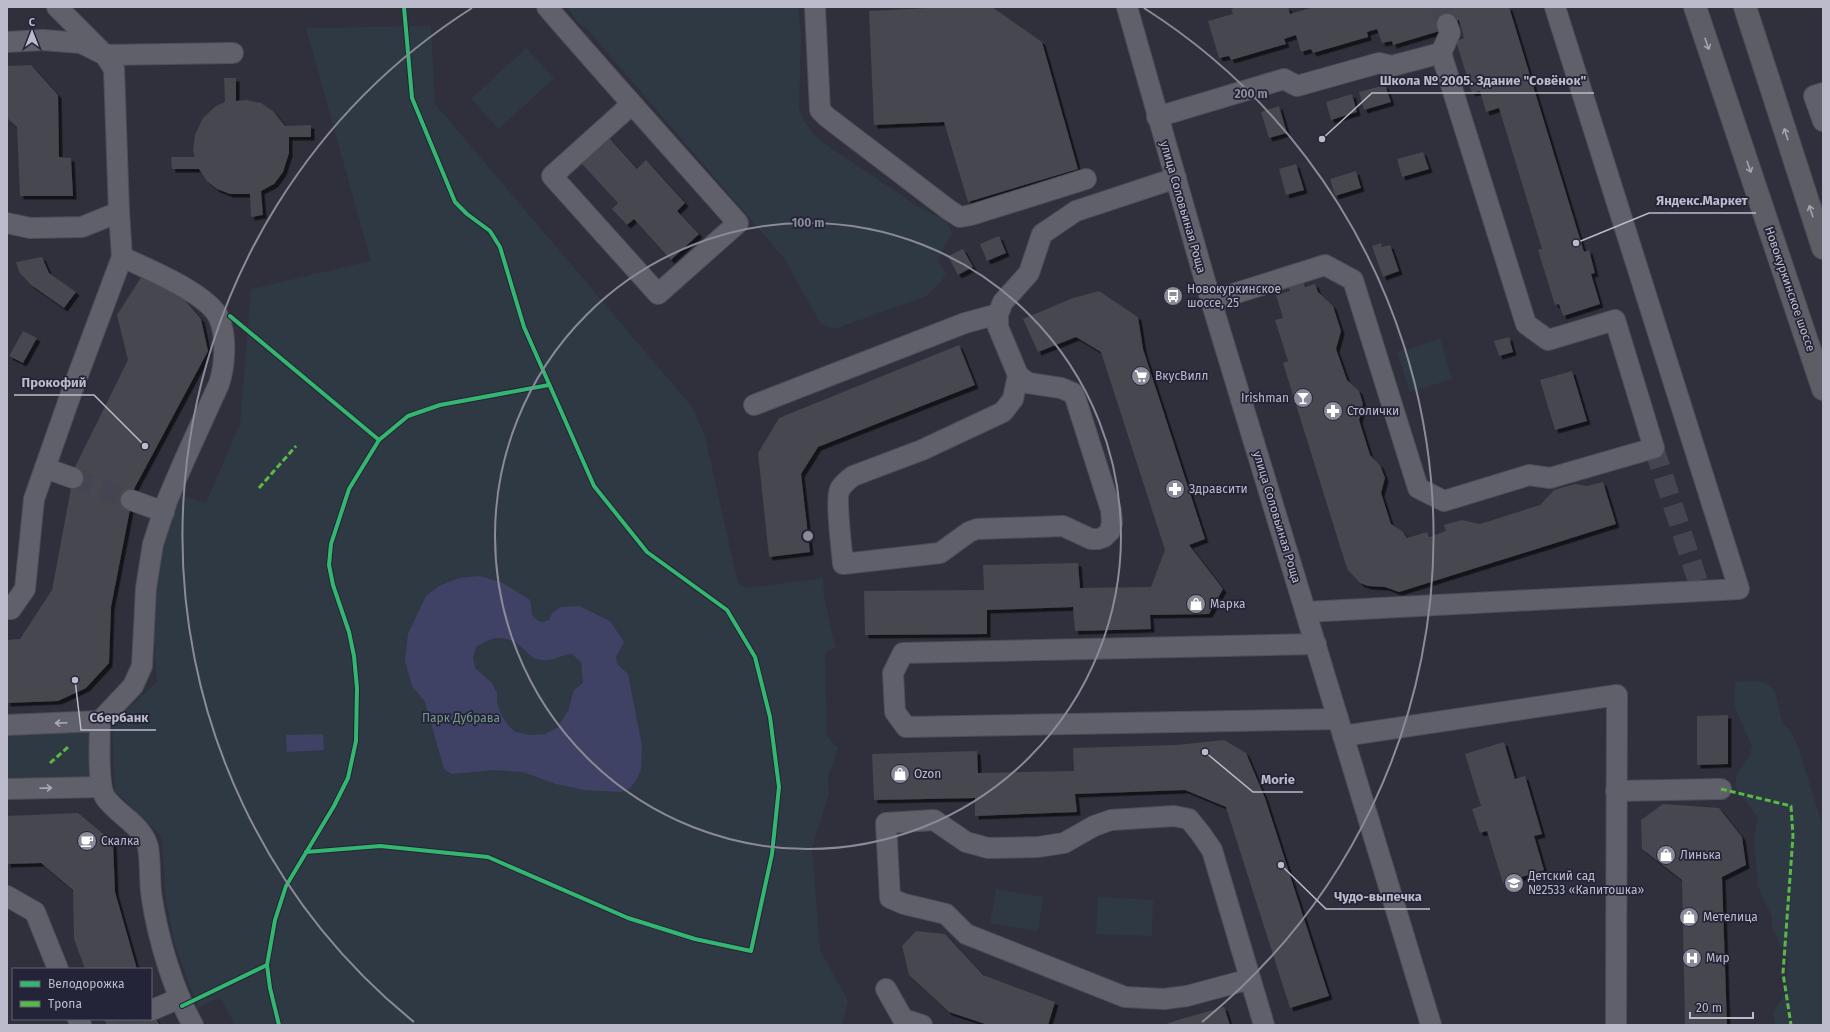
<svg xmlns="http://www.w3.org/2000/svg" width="1830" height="1032" viewBox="0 0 1830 1032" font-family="'Fira Sans',sans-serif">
<defs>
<filter id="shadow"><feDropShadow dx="3.5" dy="3.5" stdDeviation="0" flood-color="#0009"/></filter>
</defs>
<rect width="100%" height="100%" fill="#2f303c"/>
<!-- green -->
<g fill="#2f3944">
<polygon points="568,7 798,7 801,35 799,107 804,121 813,133 823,143 919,207 946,221 952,233 938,259 946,275 937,286 926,296 835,329 821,324 784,258 588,30 576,21"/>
<polygon points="431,26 435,104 693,408 705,437 738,583 748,588 823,578 824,595 835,648 825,653 827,736 838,748 828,778 829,793 812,848 820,950 848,1001 842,1025 235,1025 220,997 198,1008 174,942 165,892 162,837 115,791 112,724 157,682 153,628 161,549 180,495 206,503 240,424 251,289 371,261 306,28"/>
<polygon points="526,48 554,78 499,129 471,99"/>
<polygon points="1440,339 1452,379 1410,392 1397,352"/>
<polygon points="1756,681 1767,684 1775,691 1782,723 1790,730 1797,744 1823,827 1823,1025 1777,1025 1775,1023 1773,1012 1786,993 1788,959 1772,928 1772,917 1758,887 1754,840 1758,818 1735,786 1737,775 1749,757 1752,746 1734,705 1735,682"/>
<polygon points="82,728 94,734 96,774 88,781 7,784 7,731"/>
<polygon points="996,889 1043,897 1038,931 990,923"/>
<polygon points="1098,897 1153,900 1152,936 1096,934"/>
</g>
<!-- water -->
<g fill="#3f4264" fill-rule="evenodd">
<path d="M479,576L501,582L530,600L532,615L538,621L543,622L549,620L552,613L561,607L579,606L610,621L624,642L616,657L617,664L628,674L642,746L641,769L637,779L630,788L621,792L584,790L556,784L523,772L494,770L451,774L444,769L425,702L412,686L405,661L408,634L426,596L439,586L459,578ZM496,638C524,637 524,659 542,660C552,661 562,655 572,654L581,662L583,683L574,690L568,711L557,728L545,734L531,735L515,732L507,724L501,714L497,703V693L492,683L475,668L473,657L476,647L486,641Z"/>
<polygon points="323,734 324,750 287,752 286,735"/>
</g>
<!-- building -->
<g fill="#464650" filter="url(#shadow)">
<polygon points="947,7 992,7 1042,42 1078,169 968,202 944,122 874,125 869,11"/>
<polygon points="1239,7 1288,7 1290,14 1314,7 1509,7 1584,252 1589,250 1595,273 1591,274 1600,304 1563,316 1559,304 1555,305 1538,250 1542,249 1499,108 1486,112 1480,91 1472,93 1456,41 1464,38 1459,20 1441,26 1443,30 1393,45 1392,41 1382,43 1377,29 1367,32 1368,37 1313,53 1311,49 1301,52 1296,35 1284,39 1286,44 1231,60 1229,56 1219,58 1208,21 1233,14 1231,9"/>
<polygon points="31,65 58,95 59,157 71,158 73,196 20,196 17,127 7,118 7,66"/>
<polygon points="224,78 236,78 236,101 246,100 261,103 273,111 285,126 311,125 311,137 289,137 289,153 283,172 274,184 261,191 263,215 251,217 250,194 230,194 217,189 207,181 199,169 172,169 171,157 195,157 193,151 195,135 203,118 216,106 225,102"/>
<polygon points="1385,85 1391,102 1364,110 1359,92"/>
<polygon points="1352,94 1357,112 1331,120 1326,102"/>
<polygon points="1279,106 1287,133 1269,138 1261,112"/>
<polygon points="609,138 637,169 646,160 685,203 677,211 699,234 671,260 634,219 627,225 612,209 618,203 581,163"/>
<polygon points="1423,152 1429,169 1402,177 1397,159"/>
<polygon points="1296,164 1304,190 1286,195 1279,169"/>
<polygon points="1356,171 1361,188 1335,196 1330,179"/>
<polygon points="999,236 1006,253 987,261 980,244"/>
<polygon points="1381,243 1382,247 1390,245 1399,271 1383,277 1372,246"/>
<polygon points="963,249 973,267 958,275 948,256"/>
<polygon points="42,257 49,273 76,292 64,308 31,285 19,272 16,262"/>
<polygon points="142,276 182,297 201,319 208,351 134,489 111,607 109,663 86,688 58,701 7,703 7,640 20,639 52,590 75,467 128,360 117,315"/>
<polygon points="1303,282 1305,287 1315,284 1318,292 1333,306 1341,331 1336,349 1347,380 1359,391 1363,404 1359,420 1370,455 1380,465 1385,478 1381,493 1391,524 1402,531 1407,538 1427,532 1429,537 1446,531 1444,525 1462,520 1480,524 1540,505 1554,490 1575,484 1587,486 1603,482 1616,524 1399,592 1385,587 1368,586 1360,583 1348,570 1345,562 1283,363 1288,361 1275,320 1283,318 1276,295 1290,291 1288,286"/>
<polygon points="1099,291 1138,317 1143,349 1205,539 1189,545 1223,589 1209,614 1150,615 1151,629 1075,631 1073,607 987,610 987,634 865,635 864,591 984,590 983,565 1078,563 1080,588 1151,587 1165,550 1101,352 1076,337 1038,352 1023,319 1073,298"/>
<polygon points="23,331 37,338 23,363 9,356"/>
<polygon points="1509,337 1513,352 1499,356 1494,341"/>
<polygon points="959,345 975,385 818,447 801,474 810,552 769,557 758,453 779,418"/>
<polygon points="1572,371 1587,421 1555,430 1540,380"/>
<polygon points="1728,715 1728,764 1697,765 1697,716"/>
<polygon points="1224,740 1246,753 1265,798 1329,996 1290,1008 1226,807 1185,790 1075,794 1077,812 975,816 975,798 874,800 872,754 977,751 978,773 1074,771 1073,748 1176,745"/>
<polygon points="1504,742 1515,779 1525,776 1542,834 1534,836 1544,870 1503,883 1487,831 1480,833 1472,809 1481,806 1465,754"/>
<polygon points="1663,804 1719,808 1742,837 1746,865 1722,877 1727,1025 1685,1025 1682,880 1642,849 1641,820"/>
<polygon points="78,813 113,842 115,892 137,969 85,969 74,939 73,890 41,863 7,864 7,816"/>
<polygon points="916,931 945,934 983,975 1055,1002 1048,1025 988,1025 949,1012 909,975 902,946"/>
<polygon points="1224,1007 1230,1025 1163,1025 1181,1019"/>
<polygon points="154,1016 160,1025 107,1025 104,1019 151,1019"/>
</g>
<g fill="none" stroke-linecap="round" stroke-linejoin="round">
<!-- minor-tunnel -->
<g stroke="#444551" stroke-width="20" stroke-dasharray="20 10" stroke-linecap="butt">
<polyline points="1442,7 1447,24"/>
<polyline points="1654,448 1701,591"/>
<polyline points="73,478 131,500"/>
<polyline points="117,1025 131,1019"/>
</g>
<defs>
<g id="minor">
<polyline points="57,7 105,55 233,53"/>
<path d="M547,7C610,80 674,151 738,223L658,294L552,176L632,104"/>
<polyline points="815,7 820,110 827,117 949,210 960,217 971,215 1086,179"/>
<polyline points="1127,7 1205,281 1431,1025"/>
<polyline points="7,42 43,40 81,43 105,55 114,69 119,212 82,227 30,228 7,223"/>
<polyline points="1441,53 1450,33 1447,24"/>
<polyline points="1823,93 1814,96 1823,121"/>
<polyline points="1157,117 1284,79 1297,86 1379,63 1392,66 1441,53 1526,324 1548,340 1615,320 1654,448 1550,478 1529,475 1444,501 1418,488 1353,280 1325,265 1211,301"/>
<path d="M122,257C146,268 209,294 219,318C227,336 225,366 219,384L184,461L167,501L153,544L146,588L142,666L133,686L100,721C100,739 97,783 105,797C116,814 143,825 148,847C151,864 149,882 152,899C158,938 173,990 193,1025"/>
<path d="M1018,375L1013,399L1003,412L922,450L853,476C849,479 843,484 840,489C835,498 842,551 843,564L940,553L969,532L977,529L1063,526L1091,539H1098L1104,537L1110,531L1112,523L1111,510L1076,400L1073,393L1061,388L1028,383L1018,375L998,327V314L1003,302L1029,273L1042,234L1076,211L1176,178"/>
<polyline points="754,405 965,323 998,314"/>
<polyline points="45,468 73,478"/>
<polyline points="131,500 164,512"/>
<polyline points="7,609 11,609 25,589 34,499 72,391 122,257 119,212"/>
<polyline points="1306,612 1739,589 1555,7"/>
<polyline points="1316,644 903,653 893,673 895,712 906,727 1338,719"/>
<polyline points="7,725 100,721"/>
<polyline points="1343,736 1617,695 1616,1025"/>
<polyline points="7,789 101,787"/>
<polyline points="1616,791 1721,789"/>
<polyline points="7,896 35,912 58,969"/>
<polyline points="1250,979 1187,996 1164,999 1125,997 966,934 946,914 904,904 890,898 886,823 934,820 966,842 988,848 1038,847 1064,843 1094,826 1111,820 1174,816 1189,819 1201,834 1212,850 1264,1025"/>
<polyline points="886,989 903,1019 922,1025"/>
<polyline points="152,1010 180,998"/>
<polyline points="78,1019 81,1025"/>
</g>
<g id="major">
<polyline points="1695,7 1823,389"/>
<polyline points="1745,7 1823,248"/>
</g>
</defs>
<!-- minor casing -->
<use href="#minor" stroke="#4d4d56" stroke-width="22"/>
<!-- major casing -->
<use href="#major" stroke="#4a4b55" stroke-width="24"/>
<!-- minor -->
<use href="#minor" stroke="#60606a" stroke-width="20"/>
<!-- major -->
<use href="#major" stroke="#5d5d66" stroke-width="22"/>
<!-- quiet -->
<g stroke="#58b947" stroke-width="3" stroke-dasharray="6 3" stroke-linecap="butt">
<polyline points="259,488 296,446"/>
<polyline points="50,763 68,747"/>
<polyline points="1721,789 1791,806 1793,836 1783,973 1791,1025"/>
</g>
<defs>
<g id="cycleway">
<polyline points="230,316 379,440"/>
<polyline points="306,852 380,846 488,857 628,918 695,939 751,951 772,854 779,787 770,717 755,657 727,610 647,552 594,486 524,327 500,247 490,231 467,214 455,202 412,98 404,7"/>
<polyline points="182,1006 267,965"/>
<polyline points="279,1025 270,988 267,965 275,920 286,886 334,806 348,778 356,741 357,688 354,656 349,632 333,585 329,565 331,544 349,489 379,440 408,416 440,405 549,385"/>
</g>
</defs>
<!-- cycleway casing -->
<use href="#cycleway" stroke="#232437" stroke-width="6"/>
<!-- cycleway -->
<use href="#cycleway" stroke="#33b770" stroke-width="4"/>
</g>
<!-- one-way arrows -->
<defs><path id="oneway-shaft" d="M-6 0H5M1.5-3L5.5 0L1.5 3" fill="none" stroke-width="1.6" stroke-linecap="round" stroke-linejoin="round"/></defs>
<g stroke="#a4a4b2">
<use href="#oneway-shaft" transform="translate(1707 44) rotate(71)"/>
<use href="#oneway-shaft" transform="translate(1786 134) rotate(-108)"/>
<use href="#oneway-shaft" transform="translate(1749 167) rotate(71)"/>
<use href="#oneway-shaft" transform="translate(1811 211) rotate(-108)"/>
</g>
<g stroke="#a9a9b8">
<use href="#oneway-shaft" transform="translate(61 723) rotate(178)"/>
<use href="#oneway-shaft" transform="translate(46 788) rotate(-2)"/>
</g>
<!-- distance rings -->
<g fill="none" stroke="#8a8a99" stroke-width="2">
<circle cx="808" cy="536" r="313"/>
<path d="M414 1022A626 626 0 0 1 472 8M1144 8A626 626 0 0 1 1202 1022"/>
</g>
<!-- icons -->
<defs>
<symbol id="bus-disc" viewBox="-11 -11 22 22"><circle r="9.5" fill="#8a8a99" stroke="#232437"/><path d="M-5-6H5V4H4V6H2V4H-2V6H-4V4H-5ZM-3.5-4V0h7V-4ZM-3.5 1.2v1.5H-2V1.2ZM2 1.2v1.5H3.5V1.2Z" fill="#fff"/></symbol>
<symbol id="supermarket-disc" viewBox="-11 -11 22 22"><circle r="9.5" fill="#8a8a99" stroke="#232437"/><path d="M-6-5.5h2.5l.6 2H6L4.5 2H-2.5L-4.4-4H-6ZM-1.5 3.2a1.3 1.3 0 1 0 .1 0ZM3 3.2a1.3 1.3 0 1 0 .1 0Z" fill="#fff"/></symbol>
<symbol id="bar-disc" viewBox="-11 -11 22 22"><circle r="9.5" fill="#8a8a99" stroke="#232437"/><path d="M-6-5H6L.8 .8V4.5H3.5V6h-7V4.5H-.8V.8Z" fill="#fff"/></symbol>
<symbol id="pharmacy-disc" viewBox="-11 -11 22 22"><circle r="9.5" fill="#8a8a99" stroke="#232437"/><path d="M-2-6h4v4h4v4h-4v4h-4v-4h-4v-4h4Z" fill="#fff"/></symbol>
<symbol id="shop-disc" viewBox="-11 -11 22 22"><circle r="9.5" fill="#8a8a99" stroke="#232437"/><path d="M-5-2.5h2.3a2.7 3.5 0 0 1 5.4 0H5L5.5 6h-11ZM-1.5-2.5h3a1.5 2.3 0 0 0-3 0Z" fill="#fff"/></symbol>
<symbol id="cafe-disc" viewBox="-11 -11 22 22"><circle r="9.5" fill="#8a8a99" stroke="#232437"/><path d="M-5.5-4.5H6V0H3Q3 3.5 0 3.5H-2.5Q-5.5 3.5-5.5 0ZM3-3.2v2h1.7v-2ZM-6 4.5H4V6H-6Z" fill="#fff"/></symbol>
<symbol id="school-disc" viewBox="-11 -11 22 22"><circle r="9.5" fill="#8a8a99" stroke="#232437"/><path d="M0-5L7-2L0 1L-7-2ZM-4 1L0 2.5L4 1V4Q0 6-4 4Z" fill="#fff"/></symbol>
<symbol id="hospital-disc" viewBox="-11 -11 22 22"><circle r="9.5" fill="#8a8a99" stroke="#232437"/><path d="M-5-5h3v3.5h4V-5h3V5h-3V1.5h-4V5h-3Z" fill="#fff"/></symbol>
</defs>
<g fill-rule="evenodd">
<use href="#bus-disc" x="1162" y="285" width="22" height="22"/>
<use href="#supermarket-disc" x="1130" y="365" width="22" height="22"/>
<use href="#bar-disc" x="1292" y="387" width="22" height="22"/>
<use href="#pharmacy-disc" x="1322" y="400" width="22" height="22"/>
<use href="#pharmacy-disc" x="1164" y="478" width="22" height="22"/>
<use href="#shop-disc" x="1185" y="593" width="22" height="22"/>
<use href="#shop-disc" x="889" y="763" width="22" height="22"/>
<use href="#cafe-disc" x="76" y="830" width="22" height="22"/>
<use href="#shop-disc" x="1655" y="844" width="22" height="22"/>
<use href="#school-disc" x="1503" y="872" width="22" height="22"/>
<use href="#shop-disc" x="1678" y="906" width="22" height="22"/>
<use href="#hospital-disc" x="1681" y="947" width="22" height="22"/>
</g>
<g text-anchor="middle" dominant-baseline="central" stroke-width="3.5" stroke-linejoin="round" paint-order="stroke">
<!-- street labels -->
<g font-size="12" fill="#bbbbcb" stroke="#232437">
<text transform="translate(1183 207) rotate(74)">улица Соловьиная Роща</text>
<text transform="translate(1790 289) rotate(71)">Новокуркинское шоссе</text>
<text transform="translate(1277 517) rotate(73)">улица Соловьиная Роща</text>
</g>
<!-- poi labels -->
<g font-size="12" fill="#bbbbcb" stroke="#232437" text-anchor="start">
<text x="1187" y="289">Новокуркинское<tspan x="1187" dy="14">шоссе, 25</tspan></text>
<text x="1155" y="376">ВкусВилл</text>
<text x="1289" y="398" text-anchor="end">Irishman</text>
<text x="1347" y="411">Столички</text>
<text x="1189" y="489">Здравсити</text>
<text x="1210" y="604">Марка</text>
<text x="914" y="774">Ozon</text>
<text x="101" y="841">Скалка</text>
<text x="1680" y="855">Линька</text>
<text x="1528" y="876">Детский сад<tspan x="1528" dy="14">№2533 «Капитошка»</tspan></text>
<text x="1703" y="917">Метелица</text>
<text x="1706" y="958">Мир</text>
</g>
<!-- park labels -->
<g font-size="12" fill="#75998b" stroke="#232437">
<text x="461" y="718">Парк Дубрава</text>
</g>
</g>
<circle cx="808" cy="536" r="6" fill="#8a8a99" stroke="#232437" stroke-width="2"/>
<g font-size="12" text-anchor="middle" font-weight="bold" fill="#8a8a99" stroke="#232437" stroke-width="3.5" stroke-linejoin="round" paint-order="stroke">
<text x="1251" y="98">200 m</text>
<text x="808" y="227">100 m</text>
</g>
<!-- callouts -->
<path fill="none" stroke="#bbbbcb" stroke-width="1.5" d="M1322 139L1372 93H1594M1576 243L1649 213H1756M145 446L94 395H14M75 680L81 730H156M1205 752L1253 792H1303M1281 865L1326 909H1430"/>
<g fill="#bbbbcb" stroke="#232437" stroke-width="1.5">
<circle cx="1322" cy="139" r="4"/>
<circle cx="1576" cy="243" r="4"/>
<circle cx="145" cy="446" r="4"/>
<circle cx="75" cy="680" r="4"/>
<circle cx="1205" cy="752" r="4"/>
<circle cx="1281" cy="865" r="4"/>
</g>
<g font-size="13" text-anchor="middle" font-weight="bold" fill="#bbbbcb" stroke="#232437" stroke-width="3.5" stroke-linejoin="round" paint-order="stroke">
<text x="1483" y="85">Школа № 2005. Здание "Совёнок"</text>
<text x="1702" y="205">Яндекс.Маркет</text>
<text x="54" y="387">Прокофий</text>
<text x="119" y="722">Сбербанк</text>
<text x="1278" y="784">Morie</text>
<text x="1378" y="901">Чудо-выпечка</text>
</g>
<!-- border -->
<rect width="1830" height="1032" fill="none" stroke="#bbbbcb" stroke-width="16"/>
<!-- legend -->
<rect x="12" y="968" width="140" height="52" fill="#232437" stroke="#606072"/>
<rect x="20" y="981" width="20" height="6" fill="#33b770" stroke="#606072"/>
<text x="48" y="988" font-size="12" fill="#bbbbcb">Велодорожка</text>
<rect x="20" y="1001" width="20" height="6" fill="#58b947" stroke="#606072"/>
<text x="48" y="1008" font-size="12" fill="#bbbbcb">Тропа</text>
<!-- north arrow -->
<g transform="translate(32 32)" stroke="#232437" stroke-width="3" paint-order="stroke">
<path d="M0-3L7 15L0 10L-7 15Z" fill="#bbbbcb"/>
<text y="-6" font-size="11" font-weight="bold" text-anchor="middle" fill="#bbbbcb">С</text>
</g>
<!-- scale -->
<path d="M1690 1012v6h63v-6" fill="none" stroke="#bbbbcb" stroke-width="2"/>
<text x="1696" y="1012" font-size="12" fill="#bbbbcb" stroke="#232437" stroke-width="3" paint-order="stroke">20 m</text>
</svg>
